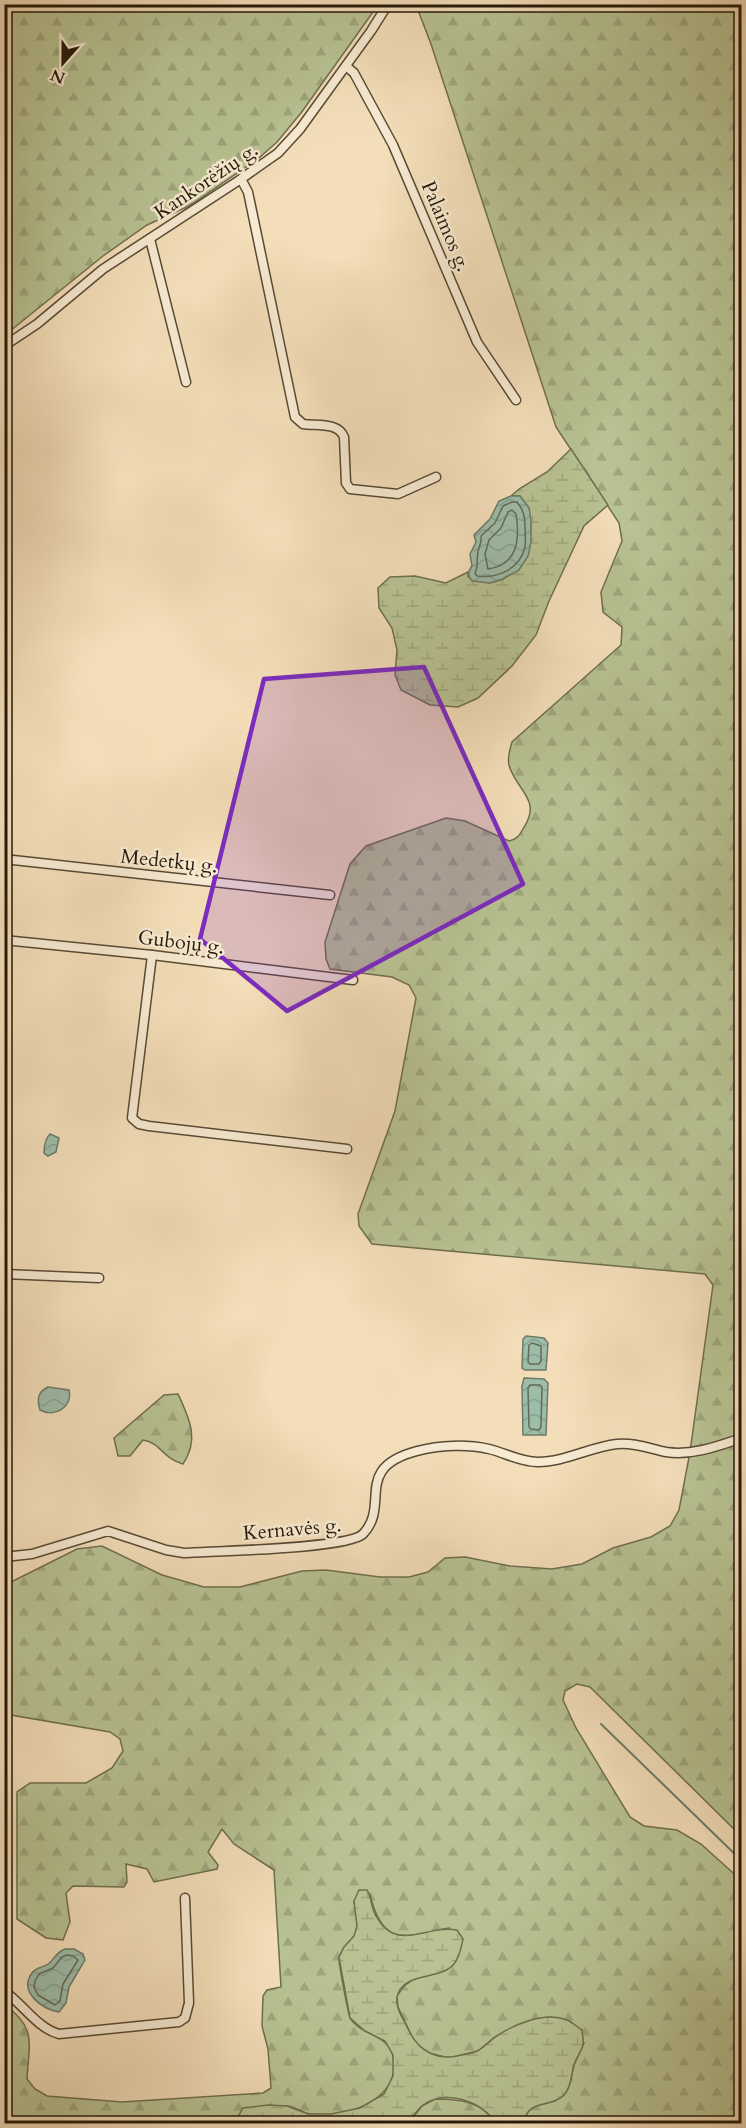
<svg xmlns="http://www.w3.org/2000/svg" width="746" height="2128" viewBox="0 0 746 2128" font-family="Cardo,serif">
<defs>
<pattern id="forest-firs" width="22" height="20" patternUnits="userSpaceOnUse" patternTransform="scale(1.5)"><rect width="22" height="20" fill="#b8c292"/><path d="M5 1l3.5 6h-7zM16 11l3.5 6h-7z" fill="#9ea67d"/></pattern>
<pattern id="wetland-marsh" width="20" height="14" patternUnits="userSpaceOnUse" patternTransform="scale(1.5)"><rect width="20" height="14" fill="#b8c292"/><path d="M1 5h8M5 5V1M11 12h8M15 12V8" fill="none" stroke="#9ea67d"/></pattern>
<pattern id="water-waves" width="16" height="10" patternUnits="userSpaceOnUse" patternTransform="scale(1.5)"><rect width="16" height="10" fill="#9dbda9"/><path d="M0 5q4-4 8 0t8 0" fill="none" stroke="#87a290"/></pattern>
</defs>
<rect width="100%" height="100%" fill="#f3deb9"/>
<filter id="stains"><feTurbulence type="fractalNoise" baseFrequency=".00333" numOctaves="4"/><feColorMatrix values="0 0 0 0 .2 0 0 0 0 .09 0 0 0 0 .02 0 0 0 .5 -.17"/></filter>
<radialGradient id="worn" r=".72"><stop offset=".6" stop-color="#630" stop-opacity="0"/><stop offset="1" stop-color="#630" stop-opacity=".3"/></radialGradient>
<!-- forest -->
<g fill="url(#forest-firs)" stroke="#6f6e4e" stroke-width="1.5">
<polygon points="5,4 378,4 378,5 301,113 277,142 259,158 189,206 147,225 103,256 5,335"/>
<path d="M557,4L741,5V1836L590,1687L577,1684L565,1691L563,1700L576,1728L630,1817L644,1826L677,1830L701,1844L741,1880V2123H527L525,2118L527,2112L534,2106L555,2101L570,2083L574,2065L584,2043L550,2017L521,2024L495,2037L478,2051L449,2058L429,2053L415,2043L398,2007L397,1996L404,1986L414,1979L444,1971L449,1928C405,1937 383,1948 370,1895L354,1901C356,1912 360,1926 354,1937C349,1944 340,1949 339,1959C339,1965 348,2013 350,2018C360,2035 388,2034 393,2056C403,2100 345,2119 310,2114C302,2113 296,2107 288,2106C278,2105 250,2113 239,2115L241,2124L5,2123L4,2004C37,2028 29,2042 27,2079L35,2089L47,2096L122,2102L263,2093L271,2088L268,2049L262,2026L263,1996L267,1990L281,1987L274,1870L234,1844L222,1829L208,1852L218,1865L217,1869L154,1882L147,1869L126,1864L127,1882L124,1887L73,1886L66,1893L70,1922L63,1940L46,1938L17,1919V1792L30,1783H86L112,1768L123,1751L120,1739L110,1732L5,1714V1585L77,1549L102,1546L162,1575L204,1587H240L302,1571L326,1570L380,1577H409L428,1572L445,1558L465,1557L510,1566L552,1569L582,1564L613,1548L651,1537L670,1526L679,1510L690,1452L713,1285L705,1274L372,1244L359,1226L358,1214L395,1111L416,998L409,985L392,977L330,969L326,959L325,942L350,864L366,846L446,818L465,821L509,841C517,839 519,836 523,829C543,799 516,791 509,765C507,756 510,750 512,742L621,645L622,627L603,612L601,592L622,541L619,523L556,427L431,44L416,5H537L544,12Z"/>
<path d="M178,1394C189,1418 200,1439 183,1464C162,1458 161,1443 143,1440L130,1456H118L114,1438L164,1395Z"/>
<path d="M435,2099C458,2099 483,2101 495,2123L408,2124L422,2106Z"/>
</g>
<!-- wetland -->
<g fill="url(#wetland-marsh)" stroke="#6f6e4e" stroke-width="1.5">
<polygon points="571,449 608,505 584,526 549,601 536,635 512,666 478,698 458,707 430,705 401,690 395,675 397,650 392,628 379,608 378,588 390,577 415,576 446,583 468,572 468,577 490,583 503,579 531,530 529,508 520,496 511,496 519,489 547,472"/>
<path d="M359,1890H367C372,1898 371,1908 376,1916C397,1954 427,1924 457,1930L463,1939C461,1948 460,1957 454,1964C440,1981 402,1971 397,1997C395,2009 405,2021 409,2031C420,2053 439,2061 462,2055C468,2054 474,2053 479,2050C484,2047 489,2042 494,2038C512,2025 544,2011 567,2020C572,2022 577,2027 582,2030C582,2034 584,2040 583,2044C582,2051 576,2058 574,2065C571,2075 571,2089 563,2096C551,2107 531,2100 525,2118L527,2123H495C483,2101 445,2089 423,2105C417,2109 412,2118 408,2123H241L239,2115L243,2108L268,2105L287,2106L308,2114H331L360,2108L384,2094L393,2076V2055L385,2041L365,2031L350,2018L339,1957L344,1947L354,1936L357,1926L354,1901Z"/>
</g>
<!-- water -->
<g fill="url(#water-waves)" stroke="#6d7b69" stroke-width="1.5">
<path d="M511,496H520L529,508L531,520V542L528,556L519,570L503,579L490,583L472,581C467,575 468,572 472,566L470,554L476,542L474,535L490,519L499,501Z"/>
<path d="M50,1134L59,1138L56,1152L48,1156L44,1153C44,1147 45,1139 50,1134Z"/>
<polygon points="526,1336 544,1338 548,1343 546,1370 525,1370 522,1368 523,1339"/>
<polygon points="524,1378 544,1379 548,1383 546,1435 523,1435 522,1386"/>
<path d="M48,1387L69,1390C73,1407 55,1418 40,1410C37,1400 37,1392 48,1387Z"/>
<path d="M65,1949H74L83,1954L85,1960L69,1987L66,2003L59,2012C43,2010 18,1992 32,1973C36,1967 42,1968 48,1964C55,1959 56,1952 65,1949Z"/>
</g>
<g fill="none" stroke-linecap="round" stroke-linejoin="round">
<!-- shore -->
<g stroke="#626b59" stroke-width="1.5">
<path d="M512,502H517C524,511 525,517 525,528C525,534 526,541 525,547C520,569 497,579 477,576L475,573C479,565 476,560 478,552C479,546 482,543 481,536L495,523L503,506Z"/>
<path d="M512,510L516,514C520,539 518,565 488,569L485,554L489,540L501,528L508,512Z"/>
<polygon points="532,1343 541,1346 541,1361 539,1364 530,1364 528,1362 529,1345"/>
<polygon points="530,1385 540,1385 542,1387 541,1427 539,1430 531,1429 529,1427 528,1388"/>
<polygon points="67,1955 73,1956 78,1960 63,1984 60,2001 55,2005 38,1995 34,1987 35,1981 39,1974 53,1968 62,1957"/>
</g>
<!-- stream -->
<polyline stroke="#6d7b69" stroke-width="2" points="601,1724 742,1861"/>
<defs>
<g id="minor">
<polyline points="346,66 354,73 393,145 477,342 516,400"/>
<path d="M241,179L248,192L295,417L303,424C317,426 338,422 344,437L346,483L350,489L398,494L436,477"/>
<polyline points="150,239 186,382"/>
<polyline points="4,346 37,324 103,269 241,179 278,153 300,129 371,31 388,4"/>
<polyline points="4,859 330,895"/>
<polyline points="4,940 152,955 353,980"/>
<polyline points="152,955 132,1118 139,1124 149,1126 347,1149"/>
<polyline points="4,1274 99,1278"/>
<polyline points="4,1439 7,1439"/>
<path d="M4,1557L32,1554L108,1531L166,1550L184,1553C213,1551 348,1549 363,1534C391,1505 352,1468 417,1451C440,1445 467,1444 489,1449C506,1453 520,1462 538,1462C565,1462 590,1447 617,1444C633,1442 651,1449 666,1452C692,1456 718,1446 742,1438"/>
<path d="M4,1991C23,2004 37,2028 59,2034L179,2022L185,2018L189,2003L185,1898"/>
</g>
</defs>
<!-- minor casing -->
<use href="#minor" stroke="#594a35" stroke-width="11"/>
<!-- minor -->
<use href="#minor" stroke="#f7ead2" stroke-width="8"/>
</g>
<!-- marked area -->
<path fill="#7b2cbf" fill-opacity="0.2" stroke="#7b2cbf" stroke-width="4.5" stroke-linejoin="round" d="M424,667L523,884L287,1011L200,939L264,679Z"/>
<g text-anchor="middle" dominant-baseline="central" stroke-width="5" stroke-linejoin="round" paint-order="stroke">
<!-- street labels -->
<g font-size="20" fill="#261909" stroke="#f7ead2">
<text transform="translate(206 181) rotate(-34)">Kankorėžių g.</text>
<text transform="translate(446 226) rotate(67)">Palaimos g.</text>
<text transform="translate(169 861) rotate(6)">Medetkų g.</text>
<text transform="translate(181 942) rotate(7)">Gubojų g.</text>
<text transform="translate(292 1529) rotate(-5)">Kernavės g.</text>
</g>
</g>
<!-- margin -->
<rect width="746" height="2128" fill="none" stroke="#f3deb9" stroke-width="24"/>
<rect x="6" y="6" width="734" height="2116" fill="none" stroke="#261909" stroke-width="3"/>
<rect x="12" y="12" width="722" height="2104" fill="none" stroke="#261909" stroke-width="1.5"/>
<!-- north arrow -->
<g transform="translate(63 63) rotate(201)" stroke="#f7ead2" stroke-width="4.5" paint-order="stroke">
<path d="M0-4.5L10 22L0 15L-10 22Z" fill="#261909"/>
<text y="-9" font-size="16" font-weight="bold" text-anchor="middle" fill="#261909">N</text>
</g>
<rect width="100%" height="100%" filter="url(#stains)"/>
<rect width="100%" height="100%" fill="url(#worn)"/>
</svg>
